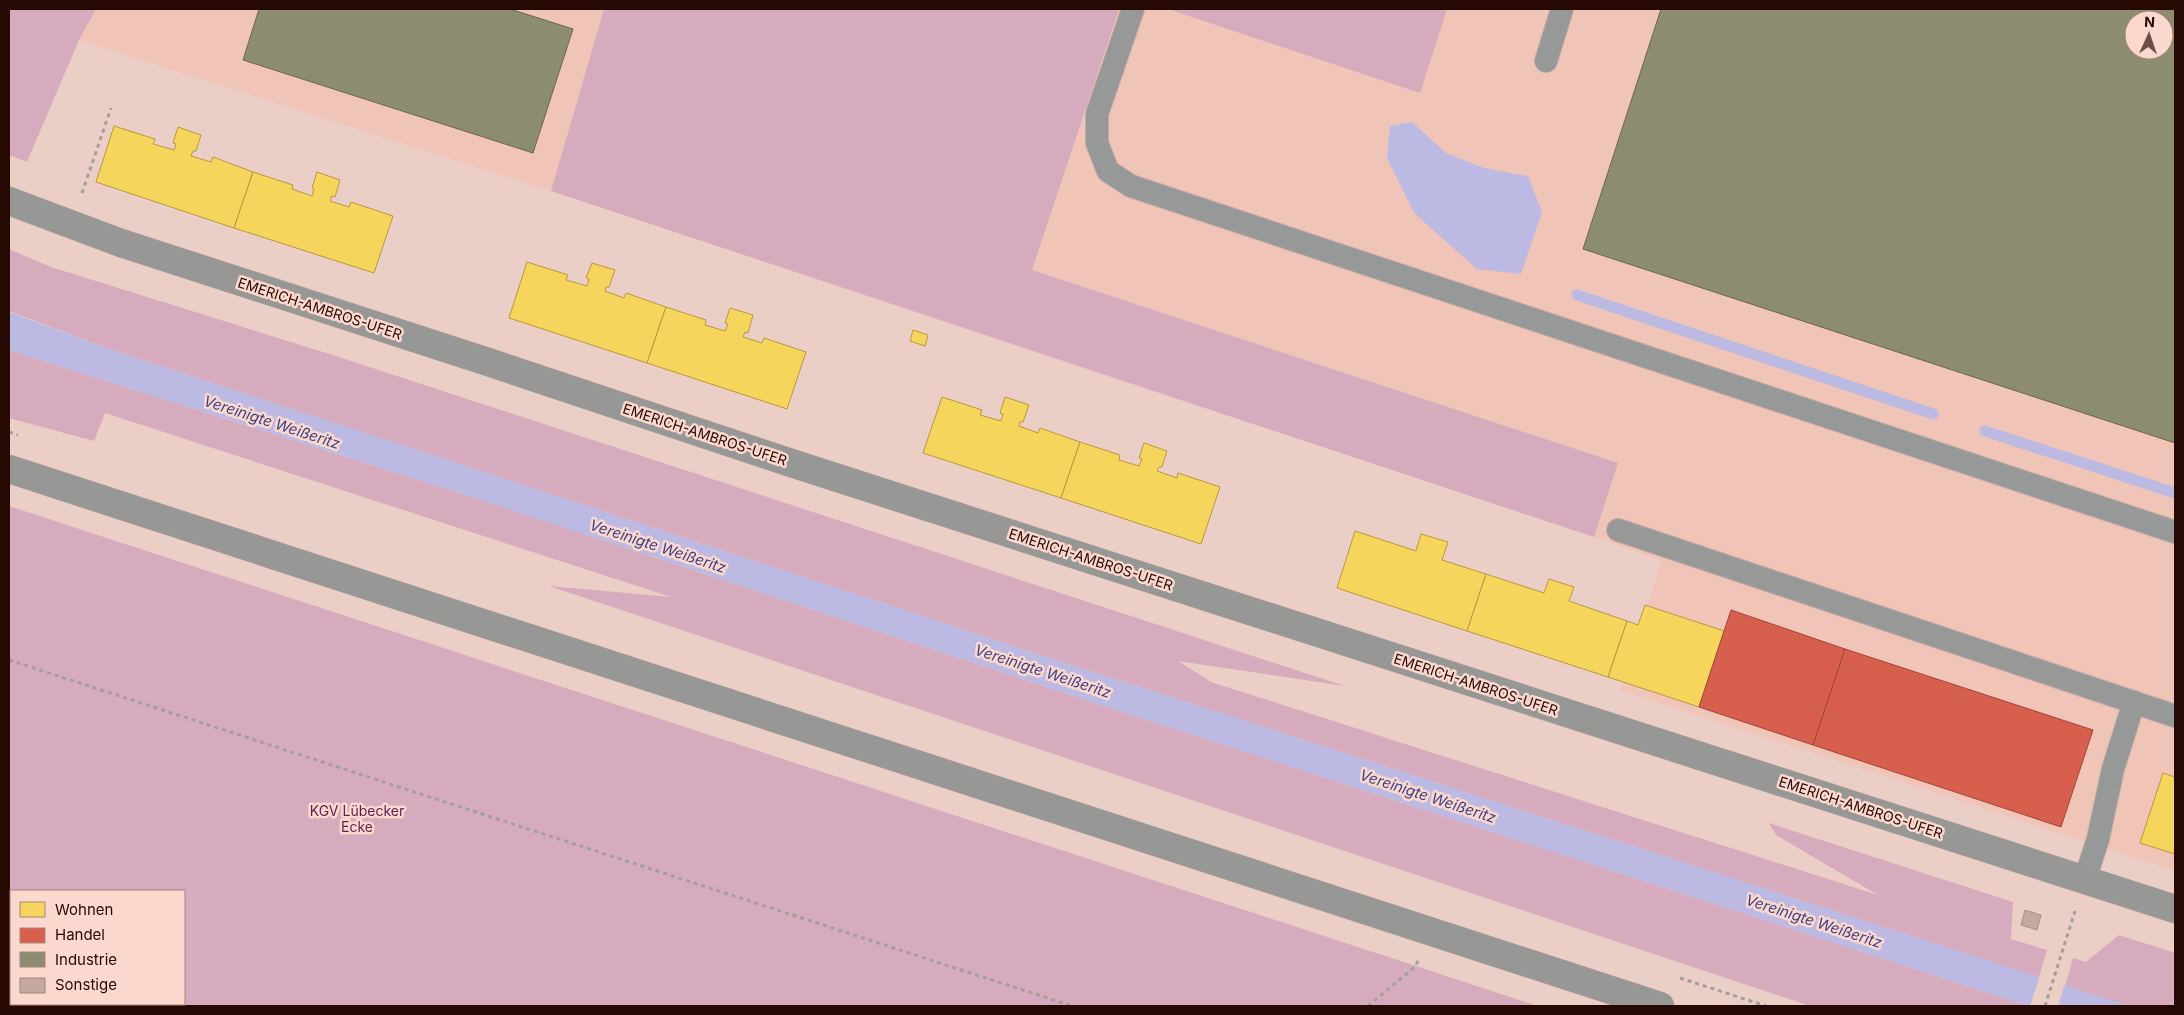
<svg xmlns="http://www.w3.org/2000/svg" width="2184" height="1015" viewBox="0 0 2184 1015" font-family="Inter,sans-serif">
<rect width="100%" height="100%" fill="#ebcec6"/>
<!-- built -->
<g fill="#f0c4b7" fill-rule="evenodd">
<polygon points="96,9 604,9 551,191 79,40"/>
<path d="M1119,9H2175V871L1620,690L1662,561L1594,537L1618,463L1032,270ZM2134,20H2164V50H2134Z"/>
</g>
<!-- green -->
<g fill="#d6abbd" fill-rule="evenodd">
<polygon points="9,9 96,9 79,40 27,162 9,155"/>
<polygon points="604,9 1119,9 1032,270 1618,463 1594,537 551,191"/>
<polygon points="1168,9 1447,9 1420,93"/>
<polygon points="9,249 51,267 342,358 1345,686 1178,661 1211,682 1878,895 1776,835 1769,823 2013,902 2011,939 2047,950 2039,977 1075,666 115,351 9,311"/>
<polygon points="9,350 472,497 1119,711 2029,1006 1810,1006 549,586 671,597 105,413 94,441 9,418"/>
<path d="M9,506L1416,966L1537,1006H9ZM11,891H184V1004H11Z"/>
<polygon points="2119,935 2175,953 2175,1006 2129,1006 2065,986 2073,958 2086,962"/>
</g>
<!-- water -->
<g fill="#bcbae3">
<polygon points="1412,122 1446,153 1484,168 1528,176 1542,212 1521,274 1477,269 1414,213 1387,158 1390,126"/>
<polygon points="9,312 115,351 1075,666 2129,1006 2029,1006 1119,711 472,497 9,350"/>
</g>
<!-- pier -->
<polygon fill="#ebcec6" points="2040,975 2065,983 2058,1006 2030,1006"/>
<!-- homes -->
<g fill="#f6d55c" stroke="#b89841">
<polygon points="114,126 155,139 153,144 174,150 176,144 173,143 178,127 201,135 196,151 193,151 191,156 211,162 213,157 253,172 234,228 96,182"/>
<polygon points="253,172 293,185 292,189 312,196 314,189 312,188 317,172 340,180 335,197 332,196 330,201 349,207 351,202 393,216 374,273 234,228"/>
<polygon points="527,262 568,275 566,280 587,286 589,279 586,278 592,263 615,270 609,287 606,287 605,291 624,298 626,293 666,307 647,363 509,318"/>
<polygon points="666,307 706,320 705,325 725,331 728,324 725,323 730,308 753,315 748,333 745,332 743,337 762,343 764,338 806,352 787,409 647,363"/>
<polygon points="913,330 928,335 925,346 910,341"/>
<polygon points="942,397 982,410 980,415 1001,421 1003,414 1000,413 1005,397 1029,405 1023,422 1020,422 1019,426 1038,433 1040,428 1080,442 1061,498 923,453"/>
<polygon points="1080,442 1120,455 1119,460 1139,466 1142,459 1139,458 1144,443 1167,451 1162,467 1159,467 1157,471 1177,478 1178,473 1220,487 1201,544 1061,498"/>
<polygon points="1355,531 1416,551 1421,534 1448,542 1442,560 1486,574 1467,631 1337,588"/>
<polygon points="1486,574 1544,593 1549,579 1574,587 1569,601 1627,621 1608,677 1467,631"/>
<polygon points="1645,605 1724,631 1699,707 1608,677 1627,621 1638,625"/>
<polygon points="2163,773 2175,777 2175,854 2140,843"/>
</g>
<!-- shops -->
<g fill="#d6604d" stroke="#a14636">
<polygon points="1731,610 1845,649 1813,745 1699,707"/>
<polygon points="1845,649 2093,730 2061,827 1813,745"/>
</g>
<!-- industry -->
<g fill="#8c8c6e" stroke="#6d654e" fill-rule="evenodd">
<polygon points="259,9 510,9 573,29 533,153 243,60"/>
<path d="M1661,9H2175V443L1583,249ZM2134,20H2164V50H2134Z"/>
</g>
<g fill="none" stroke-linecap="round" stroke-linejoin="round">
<!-- stream -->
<g stroke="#bcbae3" stroke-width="11">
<polyline points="1577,295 1933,414"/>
<polyline points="1985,431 2175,493"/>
</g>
</g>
<!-- building -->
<polygon fill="#c2aa9e" stroke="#aa9083" points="2025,910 2041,915 2037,930 2021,925"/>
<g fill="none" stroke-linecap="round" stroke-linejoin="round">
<defs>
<g id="service">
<polyline points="1133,9 1097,114 1097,143 1108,171 1131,186 2175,532"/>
<polyline points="1546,61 1562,9"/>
<polyline points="1618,530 2175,716"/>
<polyline points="2085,879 2098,839 2113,769 2134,702"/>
</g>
<g id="secondary">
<polyline points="9,201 121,243 482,360 782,460 2175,909"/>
<polyline points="9,469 1660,1006"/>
</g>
</defs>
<!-- service casing -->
<use href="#service" stroke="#c4aca6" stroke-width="24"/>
<!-- secondary casing -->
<use href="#secondary" stroke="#c4aca6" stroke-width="29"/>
<!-- path -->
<g stroke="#a49e9c" stroke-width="3" stroke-dasharray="4 4" stroke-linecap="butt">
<polyline points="82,193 111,108"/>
<polyline points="9,432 18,435"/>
<polyline points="9,660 1072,1006"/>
<polyline points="9,947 11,948"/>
<polyline points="1680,978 1766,1006"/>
<polyline points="179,1004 186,1006"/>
<polyline points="1368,1006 1416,966 1418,960"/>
<polyline points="2045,1006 2075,911"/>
</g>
<!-- service -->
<use href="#service" stroke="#979898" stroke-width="22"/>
<!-- secondary -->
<use href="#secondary" stroke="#979796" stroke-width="28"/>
</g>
<g text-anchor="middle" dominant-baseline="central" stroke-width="5" stroke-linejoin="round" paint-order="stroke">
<!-- street labels -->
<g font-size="14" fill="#260902" stroke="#fbd8cd">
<text transform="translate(320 308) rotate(18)">EMERICH-AMBROS-UFER</text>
<text transform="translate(705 434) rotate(18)">EMERICH-AMBROS-UFER</text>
<text transform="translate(1091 559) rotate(18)">EMERICH-AMBROS-UFER</text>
<text transform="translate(1476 684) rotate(18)">EMERICH-AMBROS-UFER</text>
<text transform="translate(1861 807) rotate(18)">EMERICH-AMBROS-UFER</text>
</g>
<!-- park labels -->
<g font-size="14" fill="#621d53" stroke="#fbd8cd">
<text x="357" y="810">KGV Lübecker<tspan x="357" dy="16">Ecke</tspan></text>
</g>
<!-- water labels -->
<g font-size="15" font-style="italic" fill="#3a3e87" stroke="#fbd8cd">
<text transform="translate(272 422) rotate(18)">Vereinigte Weißeritz</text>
<text transform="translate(658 546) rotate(18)">Vereinigte Weißeritz</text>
<text transform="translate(1043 671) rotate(18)">Vereinigte Weißeritz</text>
<text transform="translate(1428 796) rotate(18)">Vereinigte Weißeritz</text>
<text transform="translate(1814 921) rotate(18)">Vereinigte Weißeritz</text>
</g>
</g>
<!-- border -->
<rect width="2184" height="1015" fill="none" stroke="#260902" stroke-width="20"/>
<!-- legend -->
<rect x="10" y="890" width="175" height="115" fill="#fbd8cd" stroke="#a6857c"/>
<rect x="20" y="902" width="25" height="15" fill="#f6d55c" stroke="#a6857c"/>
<text x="55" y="915" font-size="15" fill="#260902">Wohnen</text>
<rect x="20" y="928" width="25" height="15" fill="#d6604d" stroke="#a6857c"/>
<text x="55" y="940" font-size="15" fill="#260902">Handel</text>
<rect x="20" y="952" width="25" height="15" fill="#8c8c6e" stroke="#a6857c"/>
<text x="55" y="965" font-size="15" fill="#260902">Industrie</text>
<rect x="20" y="978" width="25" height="15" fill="#c2aa9e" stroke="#a6857c"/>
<text x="55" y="990" font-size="15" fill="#260902">Sonstige</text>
<!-- north arrow -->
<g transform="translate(2149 35) rotate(3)"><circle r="24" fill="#fbd8cd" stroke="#a6857c"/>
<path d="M0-4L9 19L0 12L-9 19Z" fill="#6b4e47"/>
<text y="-8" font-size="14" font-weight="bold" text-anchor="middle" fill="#260902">N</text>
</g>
</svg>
